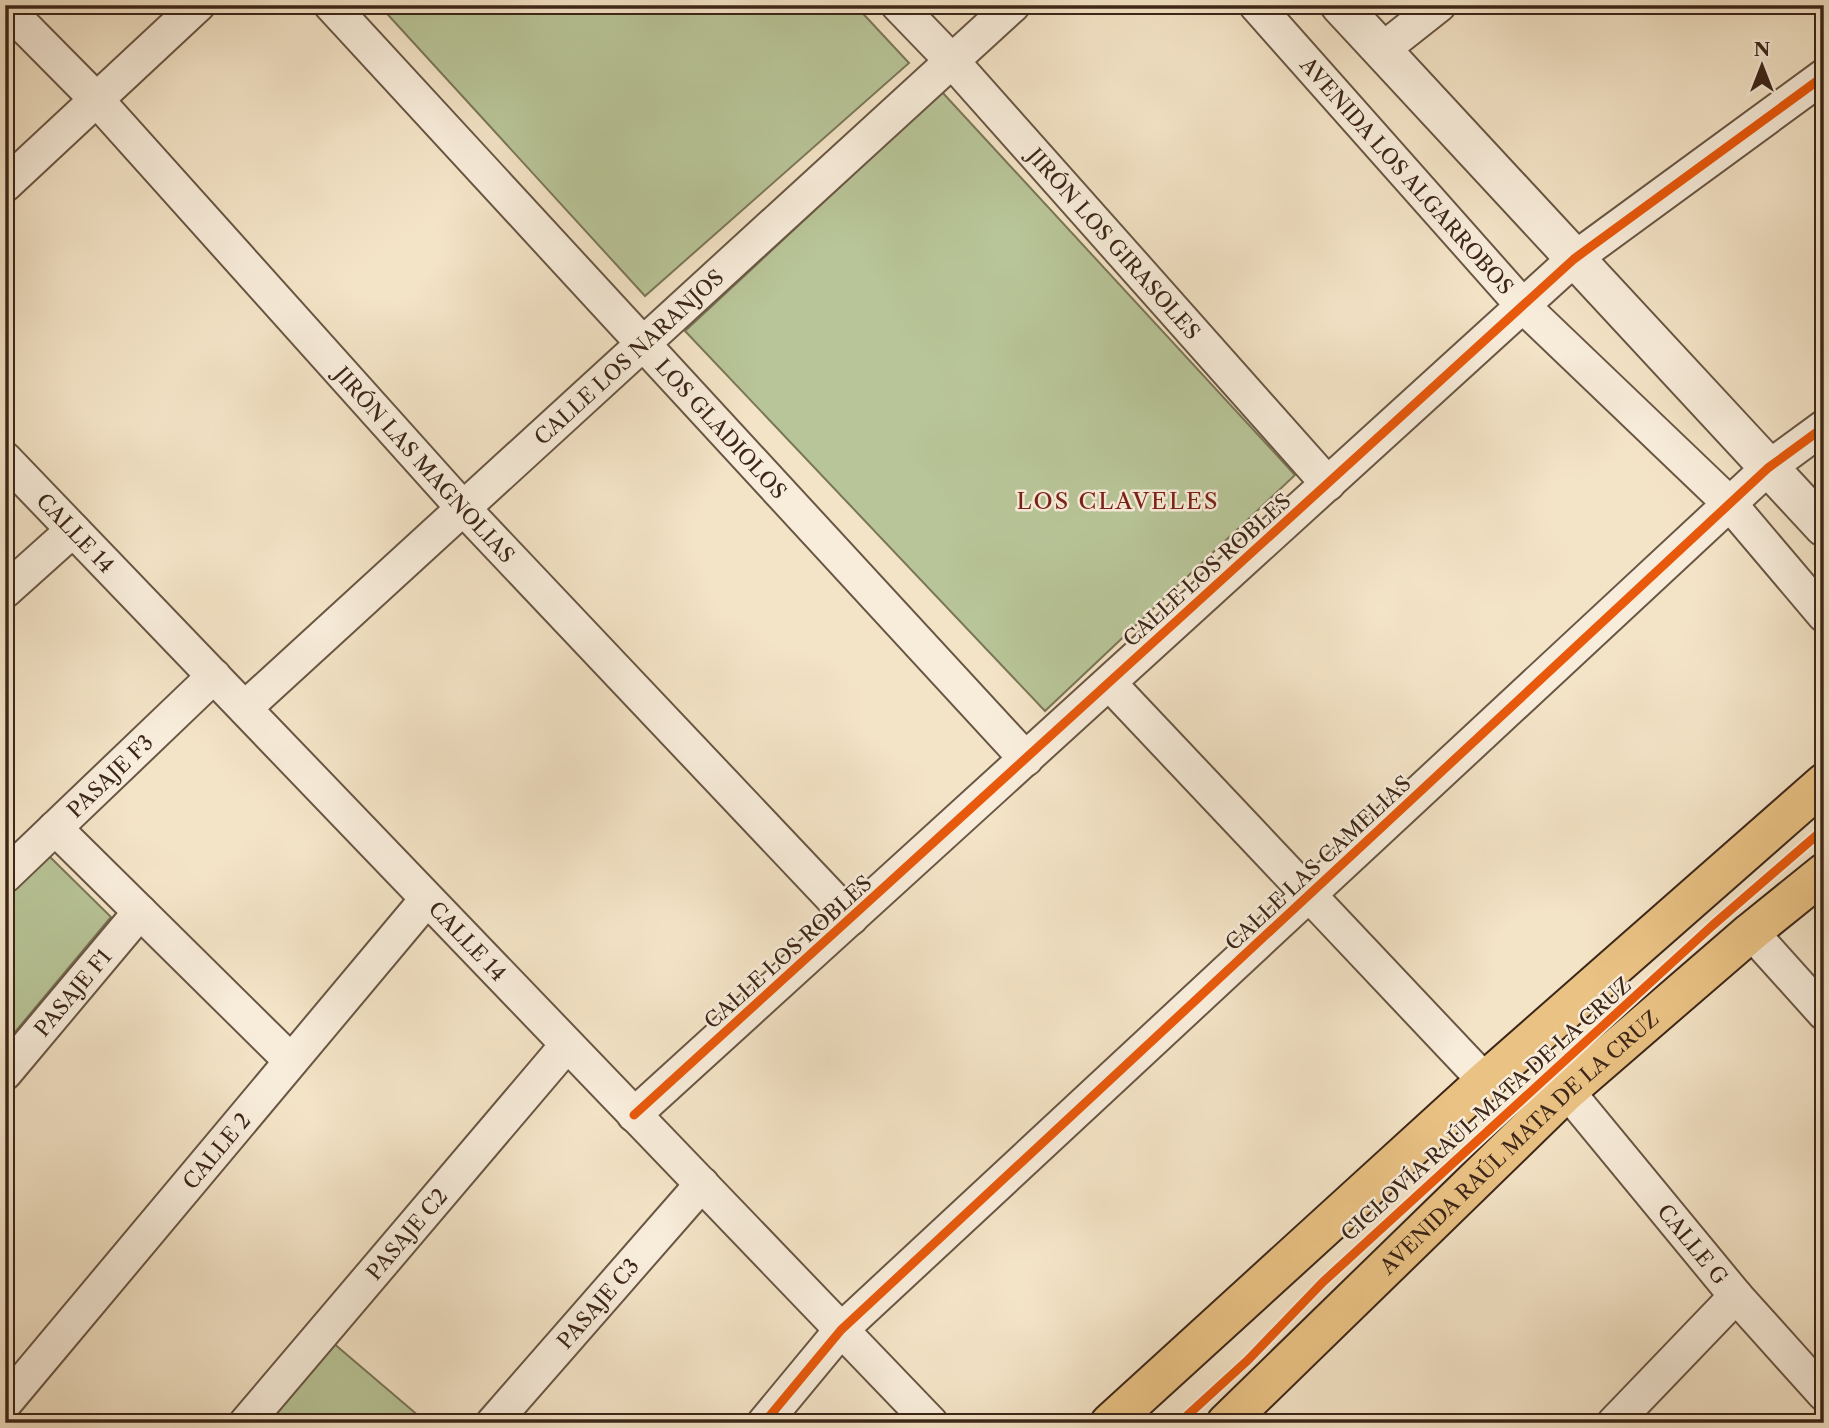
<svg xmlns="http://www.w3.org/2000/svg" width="1829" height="1428" viewBox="0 0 1829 1428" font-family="'Libre Caslon Text',serif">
<rect width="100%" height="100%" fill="#f4e4c7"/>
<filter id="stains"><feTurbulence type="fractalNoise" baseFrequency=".00286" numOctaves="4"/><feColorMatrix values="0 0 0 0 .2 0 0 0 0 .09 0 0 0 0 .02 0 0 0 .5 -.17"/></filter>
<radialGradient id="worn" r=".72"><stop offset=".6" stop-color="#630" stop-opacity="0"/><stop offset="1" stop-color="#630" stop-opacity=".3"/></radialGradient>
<!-- green -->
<g fill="#b8c598" stroke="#7a7658" stroke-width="2">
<polygon points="379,5 855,5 909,63 645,296"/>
<polygon points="942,92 1295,475 1045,711 685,331"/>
<polygon points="48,855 111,917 5,1044 5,897"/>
<polygon points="332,1342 427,1423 267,1423"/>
</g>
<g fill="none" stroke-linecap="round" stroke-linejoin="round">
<defs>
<g id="minor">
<path id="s1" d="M331,5L1026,759"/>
<path id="s2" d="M898,5L952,61L1328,484"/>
<path id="s3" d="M1256,5L1523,306L1730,504L1824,615"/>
<path id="s4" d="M5,7L96,99L463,508L851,918"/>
<polyline points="1382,50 1439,5"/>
<polyline points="5,185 198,5"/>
<path id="s5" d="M5,459L931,1423"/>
<polyline points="5,591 73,530"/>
<polyline points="1109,683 1485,1081"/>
<path id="s6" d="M245,708L1013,5"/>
<polyline points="55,828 291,1061"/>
<path id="s7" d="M5,876L214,676"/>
<polyline points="1751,932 1824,1013"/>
<path id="s8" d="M5,1073L140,912"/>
<path id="s9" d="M1567,1091L1736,1296L1824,1394"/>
<polyline points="634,1115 1574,259 1824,76"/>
<path id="s10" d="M5,1403L427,899"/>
<path id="s11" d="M246,1423L567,1045"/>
<path id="s12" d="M493,1423L702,1184"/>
<polyline points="764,1423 841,1330 1768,468 1824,427"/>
<polyline points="1614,1423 1736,1296"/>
</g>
<polyline id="tertiary" points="1340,5 1824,527"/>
<g id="primary">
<polyline points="1110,1423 1485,1081 1824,783"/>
<path id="s13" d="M1226,1423L1567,1091L1751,932L1824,873"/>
</g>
</defs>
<!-- minor casing -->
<use href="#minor" stroke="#6a5644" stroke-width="37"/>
<!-- tertiary casing -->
<use href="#tertiary" stroke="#6a5644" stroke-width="42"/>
<!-- primary casing -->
<use href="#primary" stroke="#3c2619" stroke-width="42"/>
<!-- minor -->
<use href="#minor" stroke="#f8eddb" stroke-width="33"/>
<!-- tertiary -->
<use href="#tertiary" stroke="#f8eddb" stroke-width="38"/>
<!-- primary -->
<use href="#primary" stroke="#eac284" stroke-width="38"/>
<defs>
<g id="cycleway">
<polyline points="634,1115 1574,259 1824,76"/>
<polyline points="764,1423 841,1330 1768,468 1824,427"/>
<polyline points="1179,1423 1248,1360 1323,1282 1713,925 1824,829"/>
</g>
</defs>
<!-- cycleway casing -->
<use href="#cycleway" stroke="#f8eddb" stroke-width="13"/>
<!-- cycleway -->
<use href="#cycleway" stroke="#e8590c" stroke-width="9"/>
</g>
<g text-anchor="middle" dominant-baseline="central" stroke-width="5" stroke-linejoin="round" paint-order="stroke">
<!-- street labels -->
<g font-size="21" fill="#3c2619" stroke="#f8eddb">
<text stroke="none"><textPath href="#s3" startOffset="228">AVENIDA LOS ALGARROBOS</textPath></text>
<text stroke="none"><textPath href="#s2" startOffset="322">JIRÓN LOS GIRASOLES</textPath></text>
<text stroke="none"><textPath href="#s6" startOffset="520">CALLE LOS NARANJOS</textPath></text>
<text stroke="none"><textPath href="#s1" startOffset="576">LOS GLADIOLOS</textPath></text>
<text stroke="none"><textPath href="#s4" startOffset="621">JIRÓN LAS MAGNOLIAS</textPath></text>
<text stroke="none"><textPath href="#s5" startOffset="102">CALLE 14</textPath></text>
<text transform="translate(1207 570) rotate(-42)">CALLE LOS ROBLES</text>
<text stroke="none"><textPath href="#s7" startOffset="145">PASAJE F3</textPath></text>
<text transform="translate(1318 863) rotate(-43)">CALLE LAS CAMELIAS</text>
<text stroke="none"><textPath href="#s5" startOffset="668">CALLE 14</textPath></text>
<text transform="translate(788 952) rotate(-42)">CALLE LOS ROBLES</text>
<text stroke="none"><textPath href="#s8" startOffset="105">PASAJE F1</textPath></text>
<text transform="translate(1486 1109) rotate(-42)">CICLOVÍA RAÚL MATA DE LA CRUZ</text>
<text stroke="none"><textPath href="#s13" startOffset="406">AVENIDA RAÚL MATA DE LA CRUZ</textPath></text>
<text stroke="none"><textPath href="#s10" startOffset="329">CALLE 2</textPath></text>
<text stroke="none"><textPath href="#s11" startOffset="248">PASAJE C2</textPath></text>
<text stroke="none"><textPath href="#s9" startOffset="198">CALLE G</textPath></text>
<text stroke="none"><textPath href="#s12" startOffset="159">PASAJE C3</textPath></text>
</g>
<!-- neighbourhood labels -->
<g font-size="23" letter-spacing="2" fill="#7a1f14" stroke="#f8eddb">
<text x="1118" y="501">LOS CLAVELES</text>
</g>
</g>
<!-- margin -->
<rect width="1829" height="1428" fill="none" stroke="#f4e4c7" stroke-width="28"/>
<rect x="7" y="7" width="1815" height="1414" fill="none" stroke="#3c2619" stroke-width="3.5"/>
<rect x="14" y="14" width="1801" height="1400" fill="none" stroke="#3c2619" stroke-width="2"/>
<!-- north arrow -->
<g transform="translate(1762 66)" stroke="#f8eddb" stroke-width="5" paint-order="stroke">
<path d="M0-5L12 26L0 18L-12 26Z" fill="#3c2619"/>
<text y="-10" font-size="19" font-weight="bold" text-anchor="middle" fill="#3c2619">N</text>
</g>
<rect width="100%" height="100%" filter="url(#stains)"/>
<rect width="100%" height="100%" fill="url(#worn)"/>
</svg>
